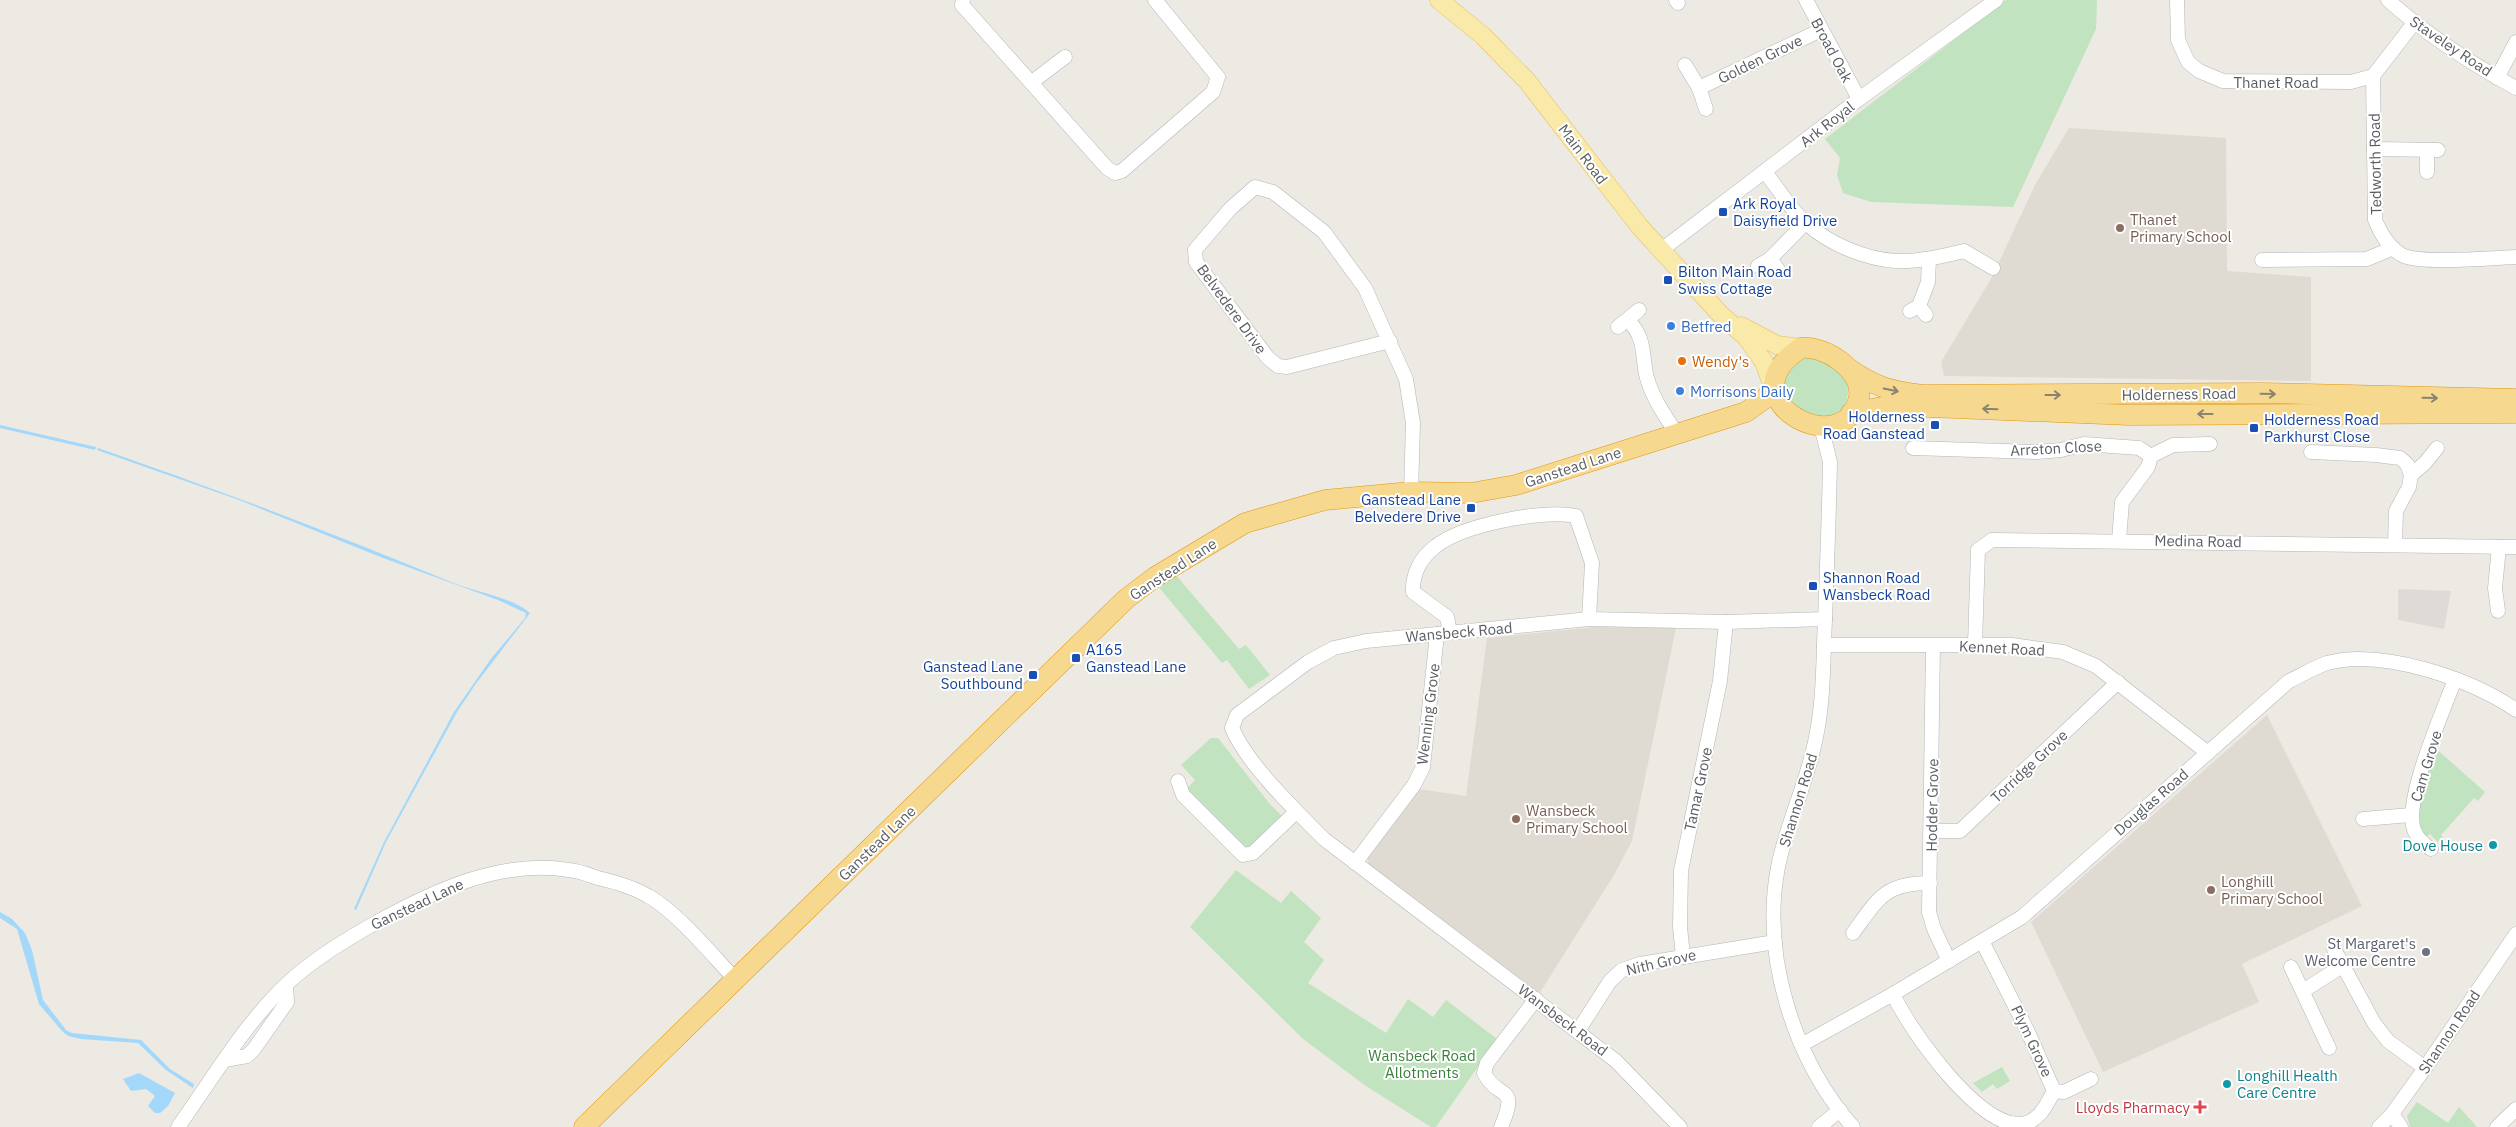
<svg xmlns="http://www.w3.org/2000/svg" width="2516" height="1127" viewBox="0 0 2516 1127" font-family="'IBM Plex Sans',sans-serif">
<rect width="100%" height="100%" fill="#eceae2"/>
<!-- industrial -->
<polygon fill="#dedbd6" points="2398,589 2451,591 2444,629 2398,620"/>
<!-- education -->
<g fill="#dfdbd3">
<polygon points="2069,128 2226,138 2227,271 2311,277 2311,381 1944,376 1941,362 1992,277 2035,185"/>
<polygon points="1595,627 1676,628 1632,841 1614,875 1539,994 1368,865 1368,854 1419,789 1466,796 1487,638"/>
<polygon points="2267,715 2362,906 2242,964 2259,1002 2103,1072 2031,922"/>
</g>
<!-- green -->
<g fill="#c1e3bf">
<polygon points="2006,0 2097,0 2096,29 2013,207 1871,202 1843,193 1837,175 1840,158 1825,139"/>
<path d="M1820,357L1847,380C1851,405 1842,419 1816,416C1807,415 1798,413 1792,405C1787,399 1784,390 1781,384L1796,358Z"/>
<polygon points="1175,574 1239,649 1246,645 1270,675 1249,689 1227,660 1222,663 1157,585"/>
<polygon points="1211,738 1218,738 1269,803 1284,818 1253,846 1245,849 1185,791 1195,780 1181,765"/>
<polygon points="2434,747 2485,792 2478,801 2474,798 2441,835 2443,837 2438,842 2430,834 2427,836 2420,833 2417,798"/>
<polygon points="1236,870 1281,903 1291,891 1321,918 1304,942 1324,960 1308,983 1386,1033 1408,999 1433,1017 1446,1000 1497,1039 1436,1127 1431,1127 1366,1086 1302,1038 1190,927"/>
<polygon points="2002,1067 2010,1081 1997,1089 1993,1084 1982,1092 1973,1083"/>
<polygon points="2417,1102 2448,1123 2459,1107 2477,1127 2410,1127 2407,1116"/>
</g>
<!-- water -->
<g fill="#a4d8fa">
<polygon points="0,425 96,447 95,450 0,428"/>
<path d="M98,448C219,490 338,535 456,584C479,593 511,597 530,613L475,685L457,712L386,842L356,910L354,909L384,842L454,712L490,660L525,618L526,613L498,600L383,558L239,500L97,450Z"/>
<polygon points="0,912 12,919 25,933 32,950 43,1000 66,1030 72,1033 141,1040 170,1069 194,1084 193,1088 166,1070 138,1043 81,1039 68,1036 62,1031 39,1004 17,929 0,918"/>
<polygon points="139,1073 175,1093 168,1106 160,1113 155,1113 148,1106 155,1096 146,1089 131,1091 123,1079"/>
</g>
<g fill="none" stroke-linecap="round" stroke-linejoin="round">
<defs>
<g id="minor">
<polyline points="963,0 962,5 1107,168 1115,173 1122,171 1213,92 1218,77 1155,0"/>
<polyline points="1676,0 1678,3"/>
<polyline points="1806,0 1859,99"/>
<polyline points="2177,0 2178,40 2188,62 2199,71 2223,81 2351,82 2373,76"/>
<path d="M2388,0C2427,35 2470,63 2516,88"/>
<path d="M2414,23L2373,76L2375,220C2381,234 2389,249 2404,256C2423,264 2491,258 2516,257"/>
<polyline points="1685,65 1699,88 1706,109"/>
<polyline points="2497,78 2516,42"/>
<polyline points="1032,82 1065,57"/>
<polyline points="1699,88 1821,30"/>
<polyline points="2374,149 2438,150"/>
<path d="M1765,172C1778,188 1790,209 1806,223C1829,244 1865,259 1896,261C1919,262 1943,256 1964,251L1993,268"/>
<polyline points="2427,172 2427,151"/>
<polyline points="1660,251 1859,99 1996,0"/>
<polyline points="1770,259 1805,223"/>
<polyline points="2262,260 2367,259 2393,248"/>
<polyline points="1758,266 1770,259 1779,271"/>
<polyline points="1919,306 1928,282 1929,259"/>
<polyline points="1910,311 1919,306 1926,315"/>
<path d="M1628,320C1647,340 1641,355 1647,378C1653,399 1665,416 1677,434"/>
<polyline points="1618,327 1639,310"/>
<polyline points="1390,341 1287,367 1278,366 1268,358 1196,262 1195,250 1230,209 1255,187 1273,192 1324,232 1365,288 1406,379 1413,423 1411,492"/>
<path d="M1811,425L1821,430L1823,434L1830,462C1829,515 1827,568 1825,620C1823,659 1824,699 1816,737C1808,781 1787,822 1778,867C1761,956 1794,1060 1853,1127"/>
<polyline points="1913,448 2037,452 2061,450 2084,444 2139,448 2151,456"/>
<polyline points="2311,452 2376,455 2400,458 2407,464 2411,475 2409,487 2396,511 2395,544"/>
<polyline points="2411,475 2425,463 2437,448"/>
<polyline points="2119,540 2122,502 2148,467 2151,456 2173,445 2210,444"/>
<polyline points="2498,611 2495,588 2499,547"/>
<path d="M1450,632L1447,617L1413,592C1412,574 1421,557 1436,546C1463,525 1543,509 1576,516L1592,563L1589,619"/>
<polyline points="1824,645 2012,645 2063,652 2096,666 2208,753"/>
<polyline points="1975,645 1978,550 1992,540 2516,547"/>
<polyline points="1933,646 1929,912 1934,929 1949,961"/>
<polyline points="1178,781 1183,795 1243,855 1253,853 1296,812"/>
<polyline points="2363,819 2411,815"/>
<polyline points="1932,831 1960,831 2118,682"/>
<path d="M2431,849C2425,845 2418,839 2415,832C2401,804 2444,710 2455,679"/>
<polyline points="1355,863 1414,785 1423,767 1437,634"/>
<path d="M1853,933C1878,899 1884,883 1930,883"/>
<polyline points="2334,949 2374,1023 2388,1041 2425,1068"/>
<polyline points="1683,956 1680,927 1681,871 1720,681 1726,622"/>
<polyline points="2291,967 2329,1048"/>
<polyline points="2303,991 2342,966"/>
<path d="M1893,994C1909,1029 1978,1127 2020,1124C2039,1123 2047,1104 2054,1091L2028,1032L1982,941"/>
<polyline points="1578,1031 1610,981 1622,970 1640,964 1775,942"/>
<path d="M1803,1044L1893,994L2022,917L2289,681C2302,675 2315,667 2327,663C2382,648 2471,679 2516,710"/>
<polyline points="225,1060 247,1056 254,1049 287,1002 286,986"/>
<polyline points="2054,1091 2064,1092 2091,1079"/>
<polyline points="2392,1114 2401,1127"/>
<path d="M178,1127C213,1078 246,1021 291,980C317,957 348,938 379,921C436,890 502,859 569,870C579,871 589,875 598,878C615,882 633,887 648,896C676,911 713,956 735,979"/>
<path d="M1501,1127C1520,1083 1498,1101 1484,1073L1487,1063L1536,999"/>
<path d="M1680,1127L1616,1061L1324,839C1296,811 1247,764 1232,728L1237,715L1308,662L1334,648L1366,641L1589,619L1726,622L1825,619"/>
<polyline points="1819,1127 1840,1110"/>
<polyline points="2379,1127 2392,1114 2425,1068 2516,934"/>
<polyline points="2497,1127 2516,1109"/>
</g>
<g id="major">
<polyline points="1439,0 1483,36 1527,81 1640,227 1721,315 1746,337 1764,362 1773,387"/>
<polyline points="1741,326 1777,345 1801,348"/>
</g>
<g id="highway">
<path d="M1801,348C1825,345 1863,370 1859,397C1846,465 1721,399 1801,348Z"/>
<path d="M1848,368C1875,387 1890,391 1923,395L2262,393L2516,399"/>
<polyline points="1851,413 1882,407 1905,406 2129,415 2516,413"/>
<polyline points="584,1127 1126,599 1155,577 1245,523 1325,500 1411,492 1471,493 1516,485 1746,412 1767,397 1773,387"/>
</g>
</defs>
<!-- minor casing -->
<use href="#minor" stroke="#b3b5b9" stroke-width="15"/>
<!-- major casing -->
<use href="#major" stroke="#e9bc5e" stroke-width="19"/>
<!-- highway casing -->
<use href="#highway" stroke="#e2960d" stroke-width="21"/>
<!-- minor -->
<use href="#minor" stroke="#fff" stroke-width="14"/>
<!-- major -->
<use href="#major" stroke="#faeaa9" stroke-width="18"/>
<!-- highway -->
<use href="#highway" stroke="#f7d88f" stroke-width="20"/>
</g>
<!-- one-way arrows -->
<defs><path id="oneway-shaft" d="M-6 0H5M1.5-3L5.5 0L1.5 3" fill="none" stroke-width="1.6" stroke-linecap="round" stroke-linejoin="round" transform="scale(1.25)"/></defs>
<g stroke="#898370">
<use href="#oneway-shaft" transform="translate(1891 390) rotate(12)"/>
<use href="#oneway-shaft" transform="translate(2268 394) rotate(1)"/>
<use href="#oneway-shaft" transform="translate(2053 395)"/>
<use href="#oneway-shaft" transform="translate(2430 398) rotate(1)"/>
<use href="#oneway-shaft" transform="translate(1990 409) rotate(-178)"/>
<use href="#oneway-shaft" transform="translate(2205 414) rotate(180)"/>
</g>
<!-- markers -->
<g fill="#1a4fb4" stroke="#fff" stroke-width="2">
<rect x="1718" y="207" width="10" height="10" rx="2.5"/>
<rect x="1663" y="275" width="10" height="10" rx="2.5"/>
<rect x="1930" y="420" width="10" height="10" rx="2.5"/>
<rect x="2249" y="423" width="10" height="10" rx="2.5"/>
<rect x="1466" y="503" width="10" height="10" rx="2.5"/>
<rect x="1808" y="581" width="10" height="10" rx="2.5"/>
<rect x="1071" y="653" width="10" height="10" rx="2.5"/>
<rect x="1028" y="670" width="10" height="10" rx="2.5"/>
</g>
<g fill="#8d6e63" stroke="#fff" stroke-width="2">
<circle cx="2120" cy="228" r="5"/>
<circle cx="1516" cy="819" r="5"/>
<circle cx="2211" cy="890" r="5"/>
</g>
<g fill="#3f7fe0" stroke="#fff" stroke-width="2">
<circle cx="1671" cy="326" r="5"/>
<circle cx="1680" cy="391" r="5"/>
</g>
<circle fill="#e8710a" stroke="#fff" stroke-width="2" cx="1682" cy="361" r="5"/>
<g fill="#0f9aa8" stroke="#fff" stroke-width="2">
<circle cx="2493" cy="845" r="5"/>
<circle cx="2227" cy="1084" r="5"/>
</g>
<circle fill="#6b7280" stroke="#fff" stroke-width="2" cx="2426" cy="952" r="5"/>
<path fill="#e0444e" stroke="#fff" stroke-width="2" d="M2197.5 1099.5h5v5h5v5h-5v5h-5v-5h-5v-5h5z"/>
<g text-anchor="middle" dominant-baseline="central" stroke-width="4" stroke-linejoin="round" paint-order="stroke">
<!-- street labels -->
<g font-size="15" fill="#5a5e62" stroke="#fff">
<text transform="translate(2451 46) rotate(34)">Staveley Road</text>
<text transform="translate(1832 50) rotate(62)">Broad Oak</text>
<text transform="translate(1760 59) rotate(-26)">Golden Grove</text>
<text x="2276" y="82">Thanet Road</text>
<text transform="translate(1827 124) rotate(-38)">Ark Royal</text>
<text transform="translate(1583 154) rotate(53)">Main Road</text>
<text transform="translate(2375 164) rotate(-91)">Tedworth Road</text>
<text transform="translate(1232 309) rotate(54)">Belvedere Drive</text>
<text transform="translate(2179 394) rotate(-1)">Holderness Road</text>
<text transform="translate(2056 448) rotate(-3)">Arreton Close</text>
<text transform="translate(1573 467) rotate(-18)">Ganstead Lane</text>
<text transform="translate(2198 541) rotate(1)">Medina Road</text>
<text transform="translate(1173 569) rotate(-33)">Ganstead Lane</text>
<text transform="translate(1459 632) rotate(-5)">Wansbeck Road</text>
<text transform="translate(2002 648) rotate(3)">Kennet Road</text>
<text transform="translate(1428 714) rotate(-83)">Wenning Grove</text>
<text transform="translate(2029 766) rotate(-43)">Torridge Grove</text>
<text transform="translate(2426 766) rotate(-73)">Cam Grove</text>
<text transform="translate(1698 789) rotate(-78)">Tamar Grove</text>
<text transform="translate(1798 800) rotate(-73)">Shannon Road</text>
<text transform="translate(2151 802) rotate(-41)">Douglas Road</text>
<text transform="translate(1932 805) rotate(-89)">Hodder Grove</text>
<text transform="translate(877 843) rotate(-44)">Ganstead Lane</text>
<text transform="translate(417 904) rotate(-25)">Ganstead Lane</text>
<text transform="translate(1661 962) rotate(-13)">Nith Grove</text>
<text transform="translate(1563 1020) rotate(37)">Wansbeck Road</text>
<text transform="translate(2449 1032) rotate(-56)">Shannon Road</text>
<text transform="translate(2032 1041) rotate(65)">Plym Grove</text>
</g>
<!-- transit labels -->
<g font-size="15" fill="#164399" stroke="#fff" text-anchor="start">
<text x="1733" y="203">Ark Royal<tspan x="1733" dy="17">Daisyfield Drive</tspan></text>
<text x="1678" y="271">Bilton Main Road<tspan x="1678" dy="17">Swiss Cottage</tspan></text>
<text x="1925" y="416" text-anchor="end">Holderness<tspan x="1925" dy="17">Road Ganstead</tspan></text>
<text x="2264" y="419">Holderness Road<tspan x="2264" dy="17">Parkhurst Close</tspan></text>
<text x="1461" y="499" text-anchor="end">Ganstead Lane<tspan x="1461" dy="17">Belvedere Drive</tspan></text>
<text x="1823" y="577">Shannon Road<tspan x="1823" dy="17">Wansbeck Road</tspan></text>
<text x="1086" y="649">A165<tspan x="1086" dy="17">Ganstead Lane</tspan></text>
<text x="1023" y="666" text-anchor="end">Ganstead Lane<tspan x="1023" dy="17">Southbound</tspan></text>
</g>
<!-- education labels -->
<g font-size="15" fill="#785e54" stroke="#fff" text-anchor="start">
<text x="2130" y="219">Thanet<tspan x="2130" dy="17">Primary School</tspan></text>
<text x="1526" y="810">Wansbeck<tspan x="1526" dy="17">Primary School</tspan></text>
<text x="2221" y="881">Longhill<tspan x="2221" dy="17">Primary School</tspan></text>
</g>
<!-- shop labels -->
<g font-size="15" fill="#366cbe" stroke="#fff" text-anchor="start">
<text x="1681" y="326">Betfred</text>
<text x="1690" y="391">Morrisons Daily</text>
</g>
<!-- food labels -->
<g font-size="15" fill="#c56008" stroke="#fff" text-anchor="start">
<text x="1692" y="361">Wendy's</text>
</g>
<!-- culture labels -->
<g font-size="15" fill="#0d838f" stroke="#fff" text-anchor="end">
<text x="2483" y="845">Dove House</text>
<text x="2237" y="1075" text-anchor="start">Longhill Health<tspan x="2237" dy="17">Care Centre</tspan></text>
</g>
<!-- worship labels -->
<g font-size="15" fill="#5b616d" stroke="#fff" text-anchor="end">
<text x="2416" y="943">St Margaret's<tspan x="2416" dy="17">Welcome Centre</tspan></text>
</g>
<!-- park labels -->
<g font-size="15" fill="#39823a" stroke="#fff">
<text x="1422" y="1055">Wansbeck Road<tspan x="1422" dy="17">Allotments</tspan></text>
</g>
<!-- health labels -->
<g font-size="15" fill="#be3a42" stroke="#fff" text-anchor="end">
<text x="2190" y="1107">Lloyds Pharmacy</text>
</g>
</g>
</svg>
